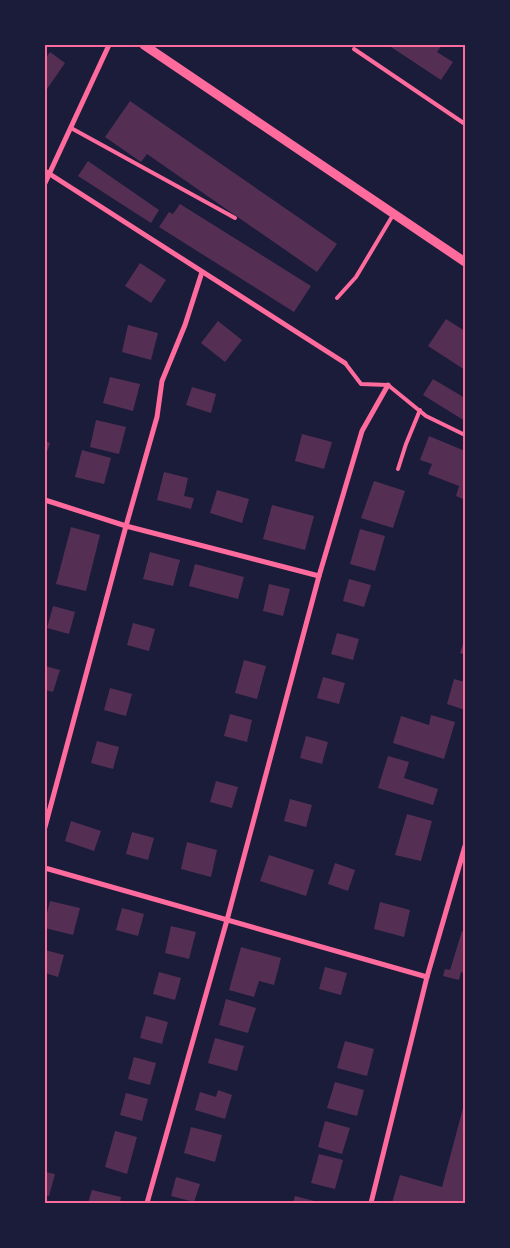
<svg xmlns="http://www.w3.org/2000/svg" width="510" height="1248" viewBox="0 0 510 1248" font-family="'PT Sans Narrow',sans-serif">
<rect width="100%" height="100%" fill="#1b1b3a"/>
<!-- building -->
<g fill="#542f53">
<polygon points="388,45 442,45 437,52 453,62 441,80"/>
<polygon points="50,52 65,63 45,92 45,59"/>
<polygon points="130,101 337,244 317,272 147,154 141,162 105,137"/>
<polygon points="88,161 159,210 151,223 78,176"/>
<polygon points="180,204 311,286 294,312 159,227 169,212 173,214"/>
<polygon points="140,263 166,280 151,303 125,286"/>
<polygon points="446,319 465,331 465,370 428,346"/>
<polygon points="218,321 242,340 225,362 201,343"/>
<polygon points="128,325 158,333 151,360 122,352"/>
<polygon points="110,377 140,384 133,411 103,403"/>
<polygon points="433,379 465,398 465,421 423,395"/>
<polygon points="192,387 216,394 211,413 186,405"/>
<polygon points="96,420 126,427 119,454 90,447"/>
<polygon points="302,434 332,442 324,469 295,461"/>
<polygon points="429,436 465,451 463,460 465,461 465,500 456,496 459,486 428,474 432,464 420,460"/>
<polygon points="45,441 50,443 45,457"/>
<polygon points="82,450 111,458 104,484 75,477"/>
<polygon points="164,472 188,478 184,496 194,498 191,509 157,500"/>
<polygon points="374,481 405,491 393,528 361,518"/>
<polygon points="217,490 249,499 242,523 210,513"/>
<polygon points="272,505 314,516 305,550 263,539"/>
<polygon points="71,527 100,535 86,591 56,584"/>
<polygon points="360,529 385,536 375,571 350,564"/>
<polygon points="150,552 180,560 173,586 143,579"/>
<polygon points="195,564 244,577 238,599 189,586"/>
<polygon points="349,579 371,585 364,607 343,601"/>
<polygon points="269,584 290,589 283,616 263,611"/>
<polygon points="53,606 75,612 69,634 47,628"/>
<polygon points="133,623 155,629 149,651 127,645"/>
<polygon points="337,633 359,639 353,660 331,654"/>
<polygon points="465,638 465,655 460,653"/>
<polygon points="244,660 266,666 257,699 235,693"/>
<polygon points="45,666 60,670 53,692 45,690"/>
<polygon points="323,677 345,683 339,704 317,698"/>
<polygon points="454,679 465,682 465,710 447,704"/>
<polygon points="110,688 132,694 126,716 104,710"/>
<polygon points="230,714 252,720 247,742 224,736"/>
<polygon points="431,715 455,722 444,759 393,743 401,716 429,725"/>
<polygon points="306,736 328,742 322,764 300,758"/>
<polygon points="97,741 119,747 113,769 91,763"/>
<polygon points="388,756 409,762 404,778 438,789 433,805 378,788"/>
<polygon points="216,781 238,787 232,808 210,802"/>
<polygon points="290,799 312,805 306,827 284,821"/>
<polygon points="407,814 432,821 421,861 395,855"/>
<polygon points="71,821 101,831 94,851 65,841"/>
<polygon points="132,832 154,838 148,860 126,854"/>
<polygon points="187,842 217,850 211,877 181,869"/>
<polygon points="269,855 314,870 306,896 260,881"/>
<polygon points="335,863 355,870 348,891 328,884"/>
<polygon points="50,901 80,908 73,935 45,928 45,921"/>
<polygon points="380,902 410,910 404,937 374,929"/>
<polygon points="122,908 144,914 138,936 116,930"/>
<polygon points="171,926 196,932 189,959 165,953"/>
<polygon points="462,931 465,932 465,973 461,972 459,980 443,976 445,969 450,970"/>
<polygon points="241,947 281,958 274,985 259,981 254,997 229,990"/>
<polygon points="45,950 64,955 58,977 45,973"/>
<polygon points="325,967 347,973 341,995 319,989"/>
<polygon points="159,972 181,978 175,1000 153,994"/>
<polygon points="226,999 256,1008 248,1033 219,1025"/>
<polygon points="146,1016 168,1022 162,1044 140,1038"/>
<polygon points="215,1038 244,1046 237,1071 208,1063"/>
<polygon points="345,1041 374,1049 367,1076 337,1068"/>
<polygon points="134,1057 156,1063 150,1085 128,1079"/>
<polygon points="335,1082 364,1090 357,1116 327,1108"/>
<polygon points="218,1090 232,1095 225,1119 195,1110 200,1092 216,1097"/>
<polygon points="126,1093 148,1099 142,1121 120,1115"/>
<polygon points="463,1108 465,1109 465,1203 392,1203 400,1175 442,1187"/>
<polygon points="325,1121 350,1128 342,1154 318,1147"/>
<polygon points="191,1127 222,1135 215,1162 184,1153"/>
<polygon points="115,1131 137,1137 127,1174 105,1167"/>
<polygon points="319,1154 343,1160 335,1189 311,1183"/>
<polygon points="45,1172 55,1174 49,1196 45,1195"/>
<polygon points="176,1177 200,1184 194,1202 171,1196"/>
<polygon points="92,1190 121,1197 120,1203 88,1203"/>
<polygon points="295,1196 318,1202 318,1203 293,1203"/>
</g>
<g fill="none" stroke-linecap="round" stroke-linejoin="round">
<!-- service -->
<g stroke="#ff6b9d" stroke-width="4">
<polyline points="354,49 465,124"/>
<polyline points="71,128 235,218"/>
<polyline points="337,298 356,277 393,215"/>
<polyline points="345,363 361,384 388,385 426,416 465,435"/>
<polyline points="398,469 406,444 420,410"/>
</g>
<!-- minor -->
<g stroke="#ff6b9d" stroke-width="5">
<polyline points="45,171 345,363"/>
<polyline points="45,183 109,45"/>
<polyline points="45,500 126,526 319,576"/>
<polyline points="45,827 126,526 157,417 162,381 185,325 202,272"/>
<polyline points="45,868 427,977"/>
<polyline points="147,1203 227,920 319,576 362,431 388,385"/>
<polyline points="371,1203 427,977 465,846"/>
</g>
<!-- tertiary -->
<polyline stroke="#ff6b9d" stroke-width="9" points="144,45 465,262"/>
</g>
<!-- border -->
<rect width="510" height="1248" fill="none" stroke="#1b1b3a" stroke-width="92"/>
<rect x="46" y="46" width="418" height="1156" fill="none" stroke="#ff6b9d" stroke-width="2"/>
</svg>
